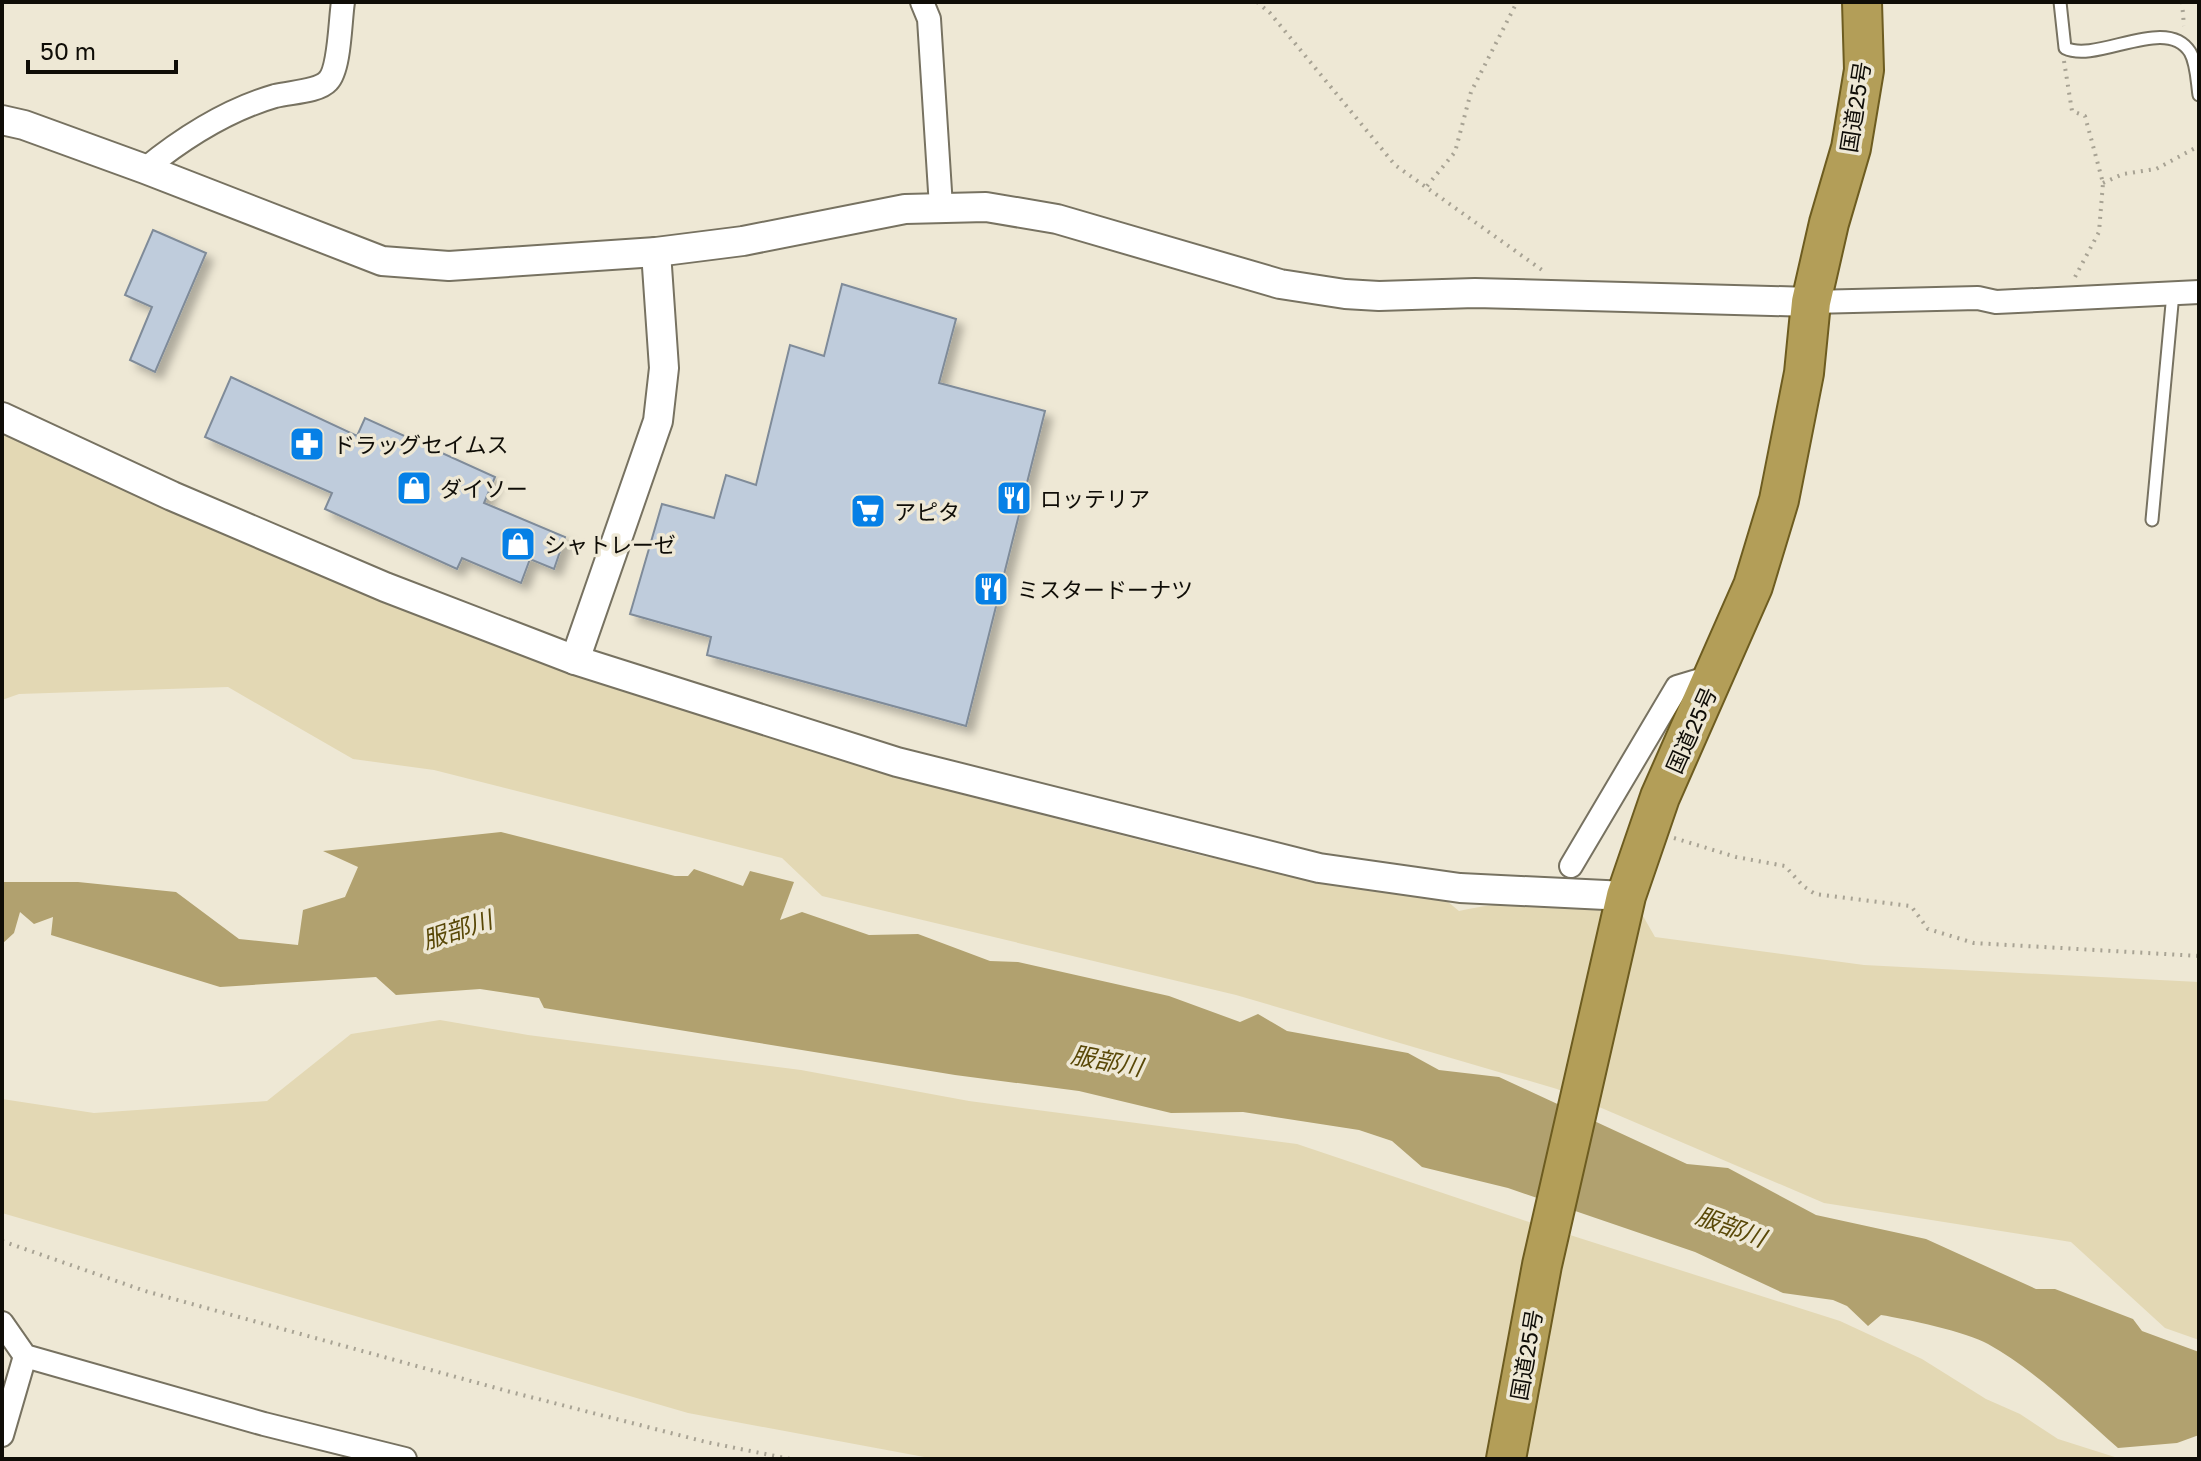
<svg xmlns="http://www.w3.org/2000/svg" width="2201" height="1461" viewBox="0 0 2201 1461" font-family="'Golos Text','Noto Sans JP',sans-serif">
<defs>
<filter id="shadow"><feDropShadow dx="7" dy="7" stdDeviation="4" flood-color="#0004"/></filter>
</defs>
<rect width="100%" height="100%" fill="#eee8d5"/>
<!-- green -->
<g fill="#e3d8b4">
<path d="M2,430L388,602L572,675L963,795L1203,856L1382,891L1442,897L1459,911C1518,897 1583,904 1643,916L1655,937L1864,965L2199,982V1340L2165,1328L2071,1242L1824,1203L1557,1089L1236,995L822,896L782,858L434,770L353,759L228,687L19,694L2,700Z"/>
<polygon points="440,1020 528,1035 801,1070 969,1101 1297,1144 1526,1221 1840,1321 1922,1359 1986,1399 2020,1414 2058,1439 2121,1459 935,1459 688,1413 2,1213 2,1099 94,1113 267,1101 351,1034"/>
</g>
<!-- water -->
<path fill="#b1a16f" d="M501,832L675,876H688L694,869L743,886L750,871L794,882L780,920L802,912L869,935L918,934L990,961L1018,962L1169,996L1240,1022L1258,1014L1287,1031L1408,1053L1439,1070L1499,1077L1687,1164L1728,1168L1816,1215L1926,1239L2036,1289H2055L2133,1319L2142,1331L2199,1352V1435L2177,1443L2118,1448C2077,1412 2036,1371 1988,1344C1967,1332 1906,1319 1881,1315L1868,1326L1847,1306L1833,1300L1783,1293L1695,1252L1508,1188L1422,1167L1392,1141L1359,1130L1243,1112L1171,1113L1079,1091L955,1075L544,1008L539,998L480,989L396,995L376,977L220,987L51,935L53,917L34,924L20,912L14,933L2,944V882H78L176,892L239,939L298,945L303,910L345,897L358,867L323,851Z"/>
<!-- building -->
<g fill="#bfccdc" stroke="#7f8b99" stroke-width="2" filter="url(#shadow)">
<polygon points="153,230 206,253 155,372 130,360 152,307 125,295"/>
<polygon points="842,284 956,319 939,383 1045,411 966,726 707,655 711,637 630,614 662,504 714,518 726,475 756,485 790,345 824,356"/>
<polygon points="231,377 357,436 365,418 495,477 484,503 565,537 554,569 530,559 521,583 462,558 457,569 325,509 332,493 205,437"/>
</g>
<g fill="none" stroke-linecap="round" stroke-linejoin="round">
<defs>
<g id="service">
<path d="M2060,2L2065,48C2097,64 2166,14 2190,52C2197,64 2197,83 2199,95"/>
<polyline points="2152,520 2173,293"/>
</g>
<g id="minor">
<polyline points="922,2 929,19 941,207"/>
<path d="M145,169C183,138 227,110 275,96C290,92 318,92 328,81C340,69 340,20 343,2"/>
<polyline points="1811,302 1978,298 1996,302 2199,292"/>
<polyline points="1571,866 1677,687 1697,681 1712,684"/>
<polyline points="2,1323 25,1356 264,1424 405,1459"/>
<polyline points="2,1435 25,1356"/>
</g>
<g id="tertiary">
<polyline points="2,120 24,125 145,169 382,261 449,266 656,252 743,241 905,209 986,207 1057,219 1280,284 1345,294 1379,296 1475,293 1811,302"/>
<polyline points="2,417 172,496 385,587 575,660 897,762 1319,868 1460,888 1626,896"/>
<polyline points="575,660 658,421 664,368 656,252"/>
</g>
<polyline id="trunk" points="1506,1459 1542,1265 1626,896 1660,797 1753,586 1779,500 1804,373 1811,302 1829,223 1851,148 1864,70 1862,2"/>
</defs>
<!-- service casing -->
<use href="#service" stroke="#777261" stroke-width="15"/>
<!-- minor casing -->
<use href="#minor" stroke="#777261" stroke-width="26"/>
<!-- tertiary casing -->
<use href="#tertiary" stroke="#777261" stroke-width="32"/>
<!-- trunk casing -->
<use href="#trunk" stroke="#6d5c20" stroke-width="42"/>
<!-- path -->
<g stroke="#a8a394" stroke-width="4" stroke-dasharray="2 6" stroke-linecap="butt">
<polyline points="1257,2 1270,13 1395,165 1542,270"/>
<polyline points="2182,2 2184,26"/>
<polyline points="2064,61 2072,111 2085,116 2103,183 2099,232 2075,277"/>
<polyline points="2103,183 2123,174 2156,169 2199,146"/>
<polyline points="1427,186 1455,152 1471,92 1517,2"/>
<polyline points="1674,838 1736,857 1785,866 1803,886 1815,894 1911,906 1928,929 1974,943 2199,956"/>
<polyline points="2,1241 145,1291 507,1391 706,1442 790,1459"/>
</g>
<!-- service -->
<use href="#service" stroke="#fff" stroke-width="11"/>
<!-- minor -->
<use href="#minor" stroke="#fff" stroke-width="22"/>
<!-- tertiary -->
<use href="#tertiary" stroke="#fff" stroke-width="28"/>
<!-- trunk -->
<use href="#trunk" stroke="#b39e58" stroke-width="38"/>
</g>
<!-- icons -->
<defs>
<symbol id="pharmacy-square" viewBox="-11 -11 22 22"><rect x="-9" y="-9" width="18" height="18" rx="4" fill="#0680e6" stroke="#eee8d5"/><path d="M-2-6h4v4h4v4h-4v4h-4v-4h-4v-4h4Z" fill="#fff"/></symbol>
<symbol id="shop-square" viewBox="-11 -11 22 22"><rect x="-9" y="-9" width="18" height="18" rx="4" fill="#0680e6" stroke="#eee8d5"/><path d="M-5-2.5h2.3a2.7 3.5 0 0 1 5.4 0H5L5.5 6h-11ZM-1.5-2.5h3a1.5 2.3 0 0 0-3 0Z" fill="#fff"/></symbol>
<symbol id="restaurant-square" viewBox="-11 -11 22 22"><rect x="-9" y="-9" width="18" height="18" rx="4" fill="#0680e6" stroke="#eee8d5"/><path d="M-5-6h1v4h1v-4h1v4h1v-4h1v5L-1.5 .5V6h-2V.5L-5-1ZM5-6V6H3V1.5H1.5Q1.5-4 5-6Z" fill="#fff"/></symbol>
<symbol id="supermarket-square" viewBox="-11 -11 22 22"><rect x="-9" y="-9" width="18" height="18" rx="4" fill="#0680e6" stroke="#eee8d5"/><path d="M-6-5.5h2.5l.6 2H6L4.5 2H-2.5L-4.4-4H-6ZM-1.5 3.2a1.3 1.3 0 1 0 .1 0ZM3 3.2a1.3 1.3 0 1 0 .1 0Z" fill="#fff"/></symbol>
</defs>
<g fill-rule="evenodd">
<use href="#pharmacy-square" x="287" y="424" width="40" height="40"/>
<use href="#shop-square" x="394" y="468" width="40" height="40"/>
<use href="#restaurant-square" x="994" y="478" width="40" height="40"/>
<use href="#supermarket-square" x="848" y="491" width="40" height="40"/>
<use href="#shop-square" x="498" y="524" width="40" height="40"/>
<use href="#restaurant-square" x="971" y="569" width="40" height="40"/>
</g>
<g text-anchor="middle" dominant-baseline="central" stroke-width="7" stroke-linejoin="round" paint-order="stroke">
<!-- street labels -->
<g font-size="22" fill="#0f0d07" stroke="#eee8d5">
<text transform="translate(1855 107) rotate(-81)">国道25号</text>
<text transform="translate(1691 730) rotate(-66)">国道25号</text>
<text transform="translate(1526 1355) rotate(-80)">国道25号</text>
</g>
<!-- poi labels -->
<g font-size="22" fill="#0f0d07" stroke="#eee8d5" text-anchor="start">
<text x="333" y="444">ドラッグセイムス</text>
<text x="440" y="488">ダイソー</text>
<text x="1040" y="498">ロッテリア</text>
<text x="894" y="511">アピタ</text>
<text x="544" y="544">シャトレーゼ</text>
<text x="1017" y="589">ミスタードーナツ</text>
</g>
<!-- water labels -->
<g font-size="24" font-style="italic" fill="#594807" stroke="#eee8d5">
<text transform="translate(457 929) rotate(-18)">服部川</text>
<text transform="translate(1107 1060) rotate(11)">服部川</text>
<text transform="translate(1731 1226) rotate(20)">服部川</text>
</g>
</g>
<!-- border -->
<rect width="2201" height="1461" fill="none" stroke="#0f0d07" stroke-width="8"/>
<!-- scale -->
<path d="M28 60v12h148v-12" fill="none" stroke="#0f0d07" stroke-width="4"/>
<text x="40" y="60" font-size="24" fill="#0f0d07" stroke="#eee8d5" stroke-width="6" paint-order="stroke">50 m</text>
</svg>
